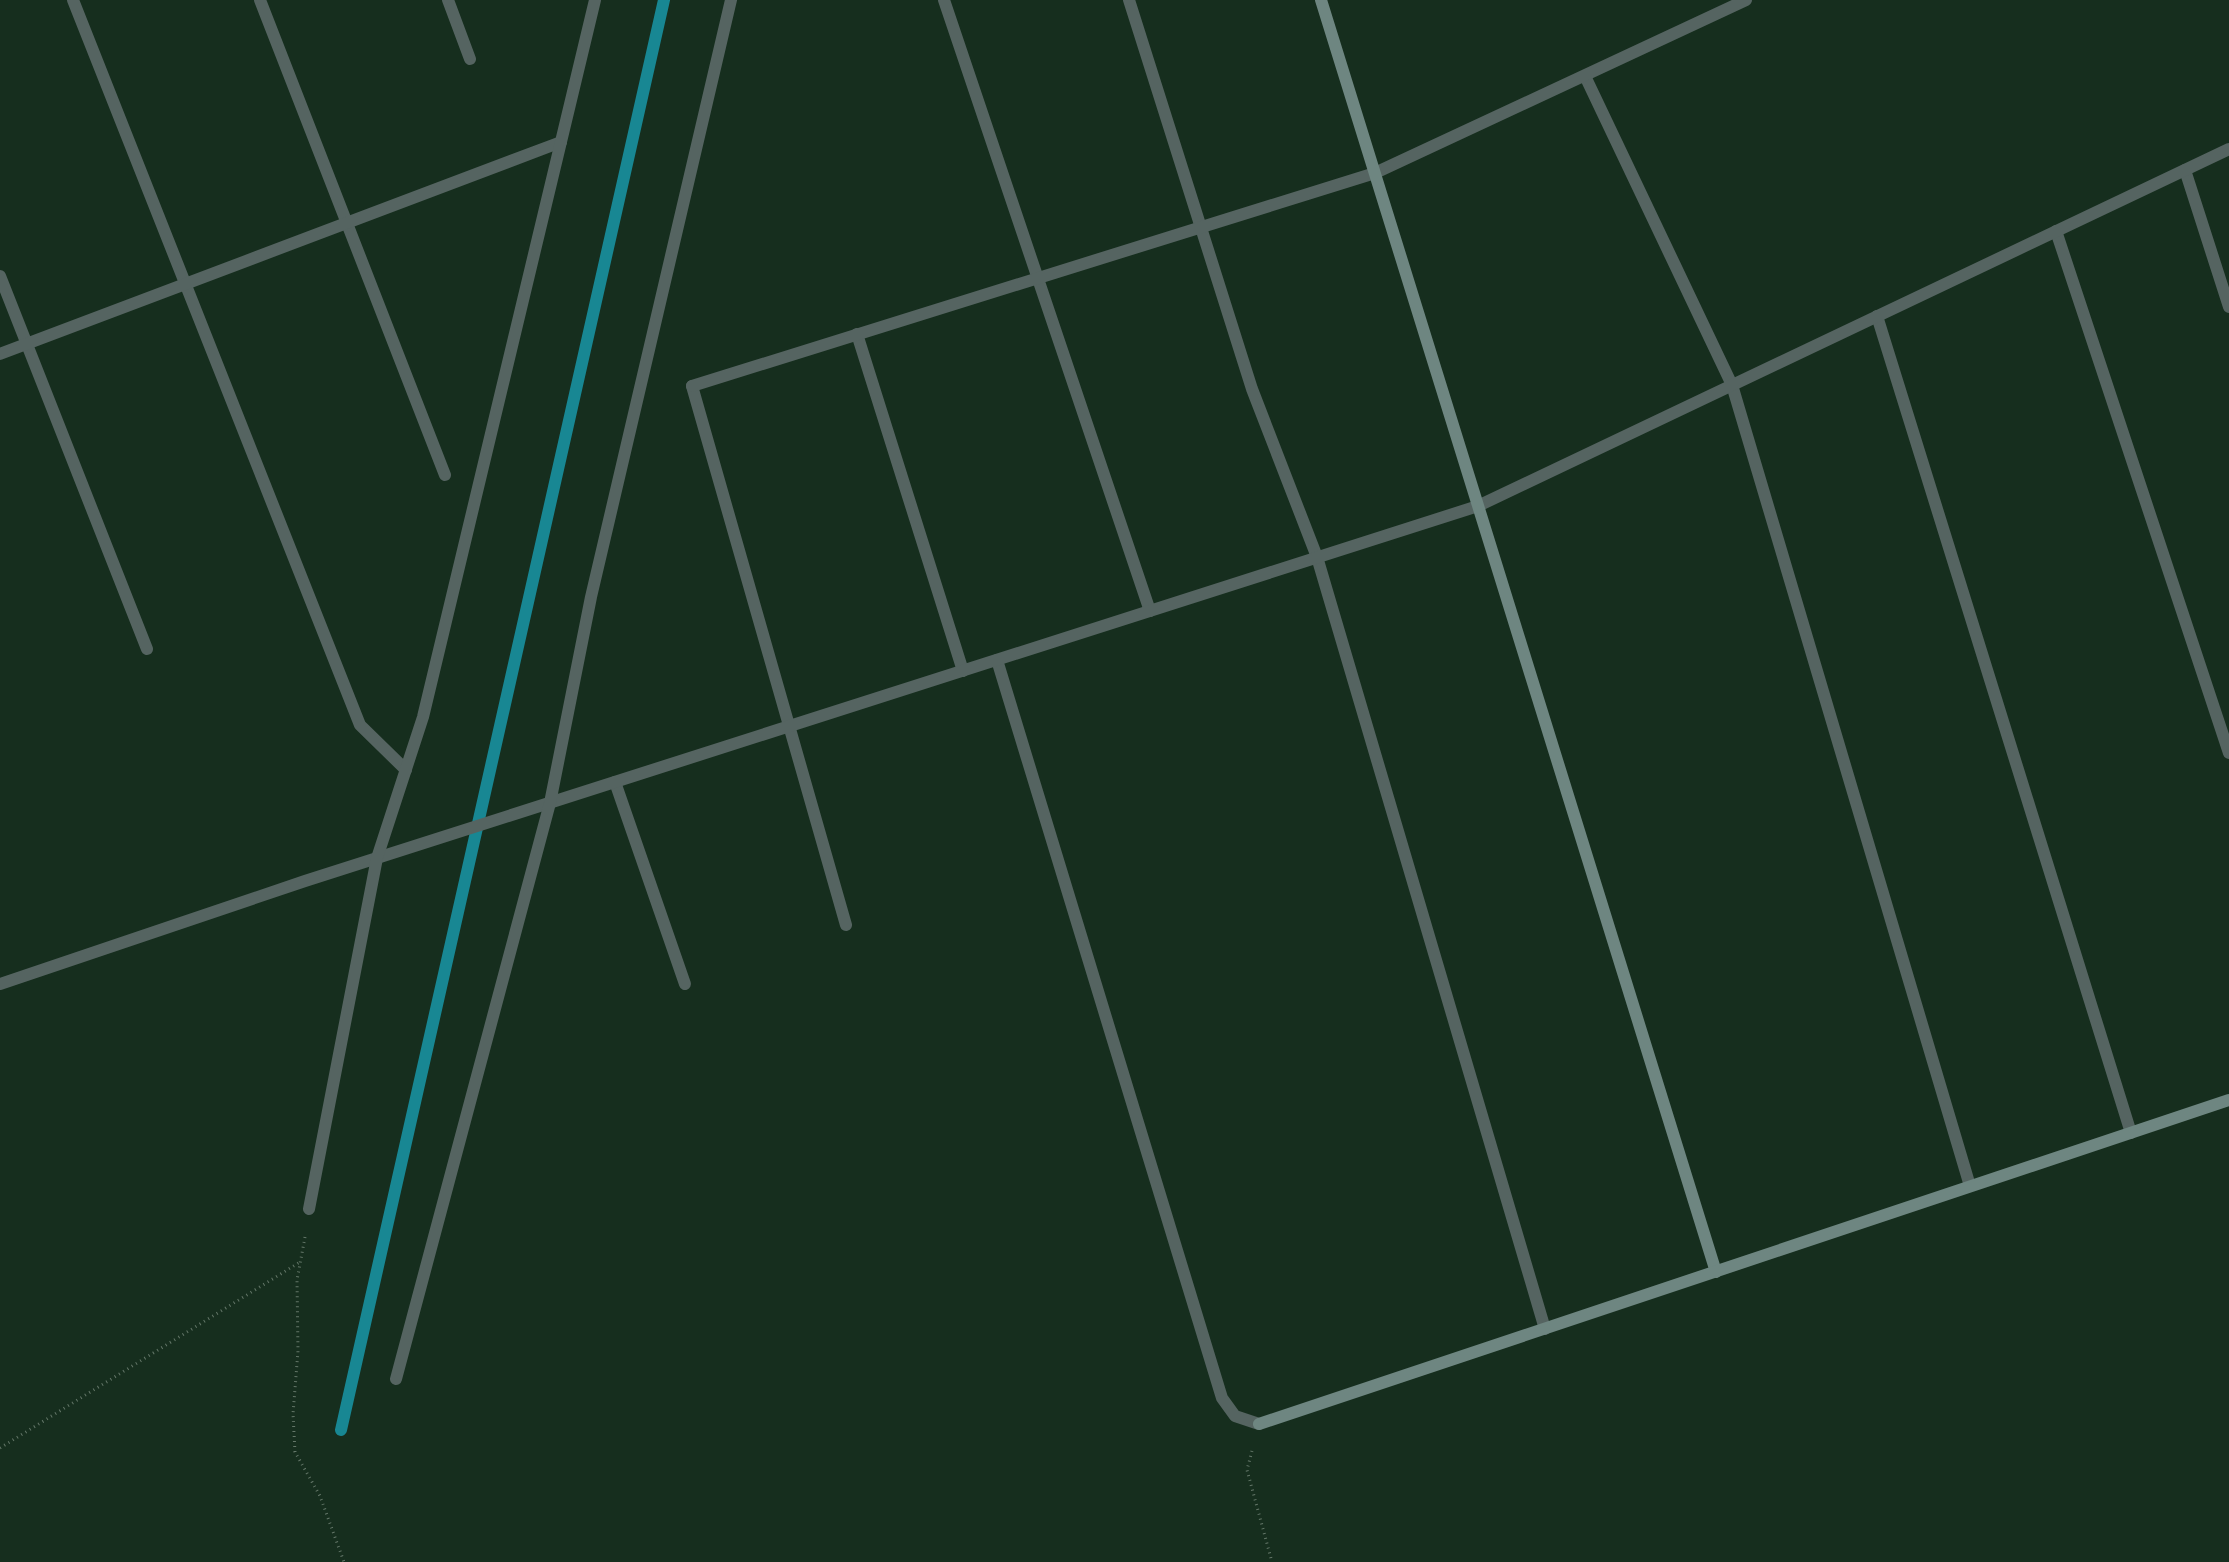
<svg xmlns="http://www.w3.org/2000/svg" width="2229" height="1562" viewBox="0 0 2229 1562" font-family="Karla,sans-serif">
<rect width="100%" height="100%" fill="#162e1e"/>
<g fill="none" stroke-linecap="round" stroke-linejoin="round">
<!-- stream -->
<polyline stroke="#188793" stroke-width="12" points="341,1430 664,0"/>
<!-- path -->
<g stroke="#647769" stroke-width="3" stroke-dasharray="1 4" stroke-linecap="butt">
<polyline points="305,1237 297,1280 298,1351 293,1414 295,1452 320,1496 344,1562"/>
<polyline points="0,1448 300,1262"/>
<polyline points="1252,1451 1247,1470 1272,1562"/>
</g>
<!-- lane -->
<g stroke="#556461" stroke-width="12">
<polyline points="73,0 360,725 406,770"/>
<polyline points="260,0 445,475"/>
<polyline points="448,0 470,59"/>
<polyline points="944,0 1150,611"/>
<polyline points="1129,0 1252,389 1317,557 1545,1329"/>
<polyline points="0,276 147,649"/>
<polyline points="857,334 963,671"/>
<polyline points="0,354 561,142"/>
<polyline points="692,386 846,925"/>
<polyline points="615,782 685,984"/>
</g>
<!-- street -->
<g stroke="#556461" stroke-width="12">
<polyline points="1585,76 1732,385 1970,1186"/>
<polyline points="2185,170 2229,307"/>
<polyline points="2056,231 2229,753"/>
<polyline points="1877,316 2131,1133"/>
<polyline points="692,386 1375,173 1746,0"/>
<polyline points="997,660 1222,1398 1235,1416 1259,1424"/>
<polyline points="0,984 305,881 1478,506 2229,149"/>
<polyline points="309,1209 377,858 423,717 595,0"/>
<polyline points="396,1379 550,803 591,597 731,0"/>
</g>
<!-- secondary -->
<g stroke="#6e8681" stroke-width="12">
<polyline points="1321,0 1716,1272"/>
<polyline points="1259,1424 2229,1100"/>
</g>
</g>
</svg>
